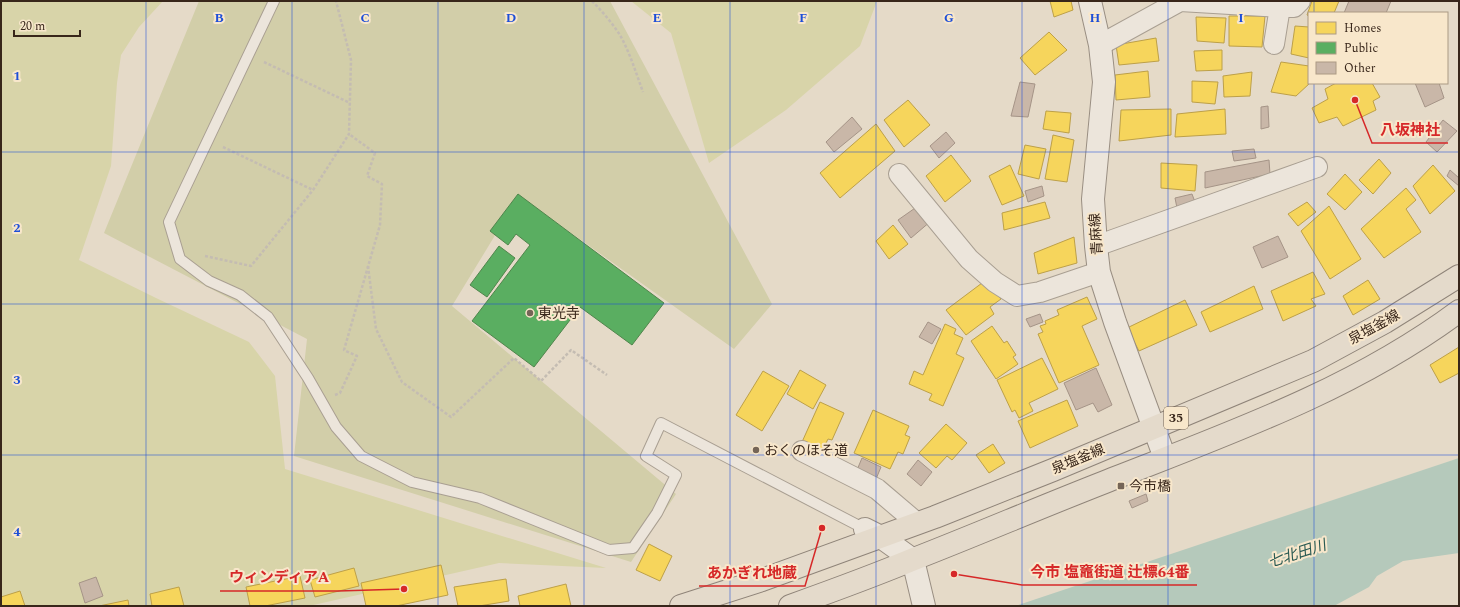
<svg xmlns="http://www.w3.org/2000/svg" width="1460" height="607" viewBox="0 0 1460 607" font-family="Spectral,'Noto Sans JP',serif">
<rect width="100%" height="100%" fill="#e5dac8"/>
<!-- green -->
<g fill="#d8d4a9">
<polygon points="1,1 163,1 139,27 121,55 117,83 111,166 79,260 156,298 249,342 275,376 285,469 606,568 499,563 309,606 1,606"/>
<polygon points="631,1 877,1 860,46 786,110 709,163 671,33"/>
</g>
<!-- cemetery -->
<polygon fill="#d2cea9" points="199,1 610,1 772,304 734,349 519,196 452,306 676,494 631,562 294,456 307,339 104,233"/>
<!-- water -->
<polygon fill="#b5c9bb" points="1459,458 1459,553 1403,561 1377,576 1369,587 1334,606 1015,606"/>
<!-- homes -->
<g fill="#f6d55c" stroke="#bda048">
<polygon points="1050,1 1071,1 1073,10 1054,17"/>
<polygon points="1312,1 1339,1 1334,13 1309,13 1309,16 1307,15"/>
<polygon points="1229,16 1265,16 1262,47 1229,46"/>
<polygon points="1196,17 1226,18 1224,43 1197,41"/>
<polygon points="1295,26 1309,27 1309,58 1291,54"/>
<polygon points="1049,32 1067,50 1035,75 1020,58"/>
<polygon points="1156,38 1159,61 1119,65 1116,45"/>
<polygon points="1222,50 1222,70 1196,71 1194,51"/>
<polygon points="1281,62 1309,66 1310,83 1296,96 1271,92"/>
<polygon points="1148,71 1150,97 1116,100 1115,75"/>
<polygon points="1252,72 1250,96 1224,97 1223,76"/>
<polygon points="1192,81 1218,82 1215,104 1192,102"/>
<polygon points="1336,83 1372,83 1380,97 1373,101 1376,110 1343,126 1337,117 1319,123 1312,108 1328,99 1325,89"/>
<polygon points="908,100 930,125 904,147 884,120"/>
<polygon points="1171,109 1171,135 1119,141 1121,110"/>
<polygon points="1225,109 1226,134 1175,137 1177,114"/>
<polygon points="1046,111 1071,113 1069,133 1043,129"/>
<polygon points="876,124 895,151 840,198 820,173"/>
<polygon points="1053,135 1074,140 1067,182 1045,179"/>
<polygon points="1025,145 1046,149 1039,179 1018,174"/>
<polygon points="951,155 971,181 945,202 926,176"/>
<polygon points="1379,159 1391,173 1373,194 1359,180"/>
<polygon points="1161,163 1197,165 1195,191 1161,188"/>
<polygon points="1010,165 1024,196 1002,205 989,176"/>
<polygon points="1433,165 1455,191 1430,214 1413,186"/>
<polygon points="1345,174 1362,192 1345,210 1327,194"/>
<polygon points="1406,188 1416,200 1406,209 1421,232 1384,258 1361,229"/>
<polygon points="1045,202 1050,218 1004,230 1002,213"/>
<polygon points="1307,202 1316,212 1298,226 1288,214"/>
<polygon points="1329,206 1361,259 1330,279 1301,231"/>
<polygon points="893,225 908,244 889,259 876,241"/>
<polygon points="1074,237 1077,263 1038,274 1034,253"/>
<polygon points="1313,272 1325,294 1311,299 1316,306 1283,321 1271,291"/>
<polygon points="986,280 1001,299 990,307 994,314 966,335 946,310"/>
<polygon points="1368,280 1380,299 1353,315 1343,296"/>
<polygon points="1254,286 1263,309 1210,332 1201,312"/>
<polygon points="1087,297 1097,319 1082,326 1099,365 1059,383 1038,334 1043,332 1040,326 1046,324 1045,321 1059,315 1057,310"/>
<polygon points="1185,300 1197,325 1139,351 1127,328"/>
<polygon points="945,324 956,329 954,334 963,338 956,354 964,358 943,406 929,400 932,394 909,384 914,371 923,375"/>
<polygon points="992,326 1004,343 1007,341 1016,355 1013,357 1018,364 996,379 971,341"/>
<polygon points="1459,347 1459,373 1440,383 1430,365"/>
<polygon points="1042,358 1058,389 1029,403 1033,411 1019,418 1015,410 1012,412 997,380"/>
<polygon points="800,370 826,385 813,409 787,394"/>
<polygon points="763,371 789,386 762,431 736,415"/>
<polygon points="1067,400 1078,426 1030,448 1018,421"/>
<polygon points="820,402 844,413 832,440 828,439 822,451 802,442"/>
<polygon points="873,410 909,426 905,435 910,437 903,454 898,452 890,469 854,453"/>
<polygon points="946,424 967,443 952,460 947,456 936,468 919,453"/>
<polygon points="993,444 1005,463 989,473 976,455"/>
<polygon points="649,544 672,556 660,581 636,570"/>
<polygon points="441,565 448,595 396,606 366,606 361,583"/>
<polygon points="354,568 359,586 315,597 310,580"/>
<polygon points="300,576 305,598 265,606 250,606 246,587"/>
<polygon points="506,579 509,601 479,606 458,606 454,587"/>
<polygon points="566,584 571,606 520,606 518,596"/>
<polygon points="179,587 184,606 152,606 150,594"/>
<polygon points="20,591 25,606 1,606 1,597"/>
<polygon points="128,600 129,606 99,606"/>
</g>
<!-- public -->
<g fill="#5aae61" stroke="#50854c">
<polygon points="518,194 664,303 632,345 580,307 534,367 472,321 530,245 516,234 508,245 490,231"/>
<polygon points="499,246 515,258 487,297 470,285"/>
</g>
<!-- building -->
<g fill="#c9b7a8" stroke="#a59487">
<polygon points="1349,1 1391,1 1386,13 1344,13"/>
<polygon points="1020,82 1035,84 1028,117 1011,116"/>
<polygon points="1415,83 1439,83 1444,98 1425,107"/>
<polygon points="1268,106 1269,127 1261,129 1261,107"/>
<polygon points="852,117 862,129 834,152 826,142"/>
<polygon points="1443,120 1457,131 1437,152 1426,142"/>
<polygon points="946,132 955,143 939,158 930,146"/>
<polygon points="1254,149 1256,158 1234,161 1232,151"/>
<polygon points="1269,160 1270,174 1205,188 1205,172"/>
<polygon points="1450,170 1459,178 1459,186 1447,176"/>
<polygon points="1042,186 1044,196 1028,202 1025,191"/>
<polygon points="1192,194 1195,202 1177,208 1175,198"/>
<polygon points="918,206 931,221 911,238 898,220"/>
<polygon points="1278,236 1288,257 1262,268 1253,247"/>
<polygon points="1040,314 1043,322 1030,327 1026,319"/>
<polygon points="928,322 941,329 932,344 919,337"/>
<polygon points="1096,368 1112,405 1098,412 1093,403 1076,410 1064,383"/>
<polygon points="862,458 881,467 876,479 857,470"/>
<polygon points="918,460 932,472 921,486 907,474"/>
<polygon points="1146,494 1148,501 1132,508 1129,501"/>
<polygon points="96,577 103,596 85,603 79,583"/>
</g>
<g fill="none" stroke-linecap="round" stroke-linejoin="round">
<defs>
<polyline id="lane" points="274,1 169,222 180,259 209,281 240,295 268,317 308,378 336,427 361,456 412,482 480,498 609,550 633,548 657,513 676,475 646,456 661,423 865,529"/>
<g id="street">
<polyline points="1274,44 1280,7"/>
<polyline points="1100,45 1180,1 1280,7 1294,7 1300,1"/>
<polyline points="899,174 969,259 995,282 1017,296 1040,292 1099,272"/>
<polyline points="1096,246 1317,167"/>
<polyline points="802,451 877,489 917,523"/>
</g>
<g id="secondary">
<polyline points="1090,1 1100,45 1104,82 1093,199 1096,246 1099,272 1115,322 1165,458"/>
<polyline points="865,529 881,537 913,560 924,606"/>
</g>
<g id="primary">
<polyline points="681,606 762,580 935,517 1053,470 1313,361 1385,322 1459,276"/>
<path d="M790,606C832,591 873,576 914,559C978,534 1041,507 1105,482C1227,434 1353,390 1459,311"/>
</g>
</defs>
<!-- lane casing -->
<use href="#lane" stroke="#a99f92" stroke-width="12"/>
<!-- street casing -->
<use href="#street" stroke="#a99f92" stroke-width="22"/>
<!-- secondary casing -->
<use href="#secondary" stroke="#998e82" stroke-width="24"/>
<!-- primary casing -->
<use href="#primary" stroke="#8f8479" stroke-width="24"/>
<!-- path -->
<g stroke="#c4bcb2" stroke-width="2.5" stroke-dasharray="3 2" stroke-linecap="butt">
<path d="M592,1C602,11 612,23 620,35C630,53 636,73 643,92"/>
<polyline points="264,62 350,103"/>
<polyline points="223,147 313,190"/>
<polyline points="205,256 251,266 313,190 349,134 351,60 336,1"/>
<polyline points="368,266 376,329 402,382 451,417 514,358 541,381 571,350 607,375"/>
<polyline points="335,395 340,393 357,356 344,350 380,225 382,184 367,176 375,153 349,134"/>
</g>
<!-- lane -->
<use href="#lane" stroke="#ece5db" stroke-width="10"/>
<!-- street -->
<use href="#street" stroke="#ece5db" stroke-width="20"/>
<!-- secondary -->
<use href="#secondary" stroke="#ece5db" stroke-width="22"/>
<!-- primary -->
<use href="#primary" stroke="#e4dacb" stroke-width="22"/>
</g>
<!-- grid -->
<path fill="none" stroke="#1d4ed8" stroke-width="1" stroke-opacity="0.55" d="M146,1V606M292,1V606M438,1V606M584,1V606M730,1V606M876,1V606M1022,1V606M1168,1V606M1314,1V13M1314,83V606M1,152H1459M1,304H1459M1,455H1459"/>
<!-- markers -->
<g fill="#756557" stroke="#f8e7cb" stroke-width="1.5">
<circle cx="530" cy="313" r="4"/>
<circle cx="756" cy="450" r="4"/>
<rect x="1117" y="482" width="8" height="8" rx="2"/>
</g>
<g text-anchor="middle" dominant-baseline="central" stroke-width="4" stroke-linejoin="round" paint-order="stroke">
<!-- shield labels -->
<rect fill="#f8e7cb" stroke="#72604f" stroke-width="1" x="1164" y="407" width="24" height="22" rx="3"/>
<g font-size="13" font-weight="bold" fill="#38261a">
<text x="1176" y="418">35</text>
</g>
<!-- street labels -->
<g font-size="14" fill="#38261a" stroke="#f8e7cb">
<text transform="translate(1096 234) rotate(-94)">青麻線</text>
<text transform="translate(1374 327) rotate(-29)">泉塩釜線</text>
<text transform="translate(1078 459) rotate(-23)">泉塩釜線</text>
</g>
<!-- poi labels -->
<g font-size="14" fill="#38261a" stroke="#f8e7cb" text-anchor="start">
<text x="538" y="313">東光寺</text>
<text x="764" y="450">おくのほそ道</text>
<text x="1129" y="486">今市橋</text>
</g>
<!-- water labels -->
<g font-size="15" font-style="italic" fill="#285952" stroke="#f8e7cb">
<text transform="translate(1297 554) rotate(-18)">七北田川</text>
</g>
</g>
<g font-size="13" text-anchor="middle" font-weight="bold" fill="#1d4ed8" stroke="#f8e7cb" stroke-width="4" stroke-linejoin="round" paint-order="stroke">
<text x="219" y="22">B</text>
<text x="365" y="22">C</text>
<text x="511" y="22">D</text>
<text x="657" y="22">E</text>
<text x="803" y="22">F</text>
<text x="949" y="22">G</text>
<text x="1095" y="22">H</text>
<text x="1241" y="22">I</text>
<text x="17" y="80">1</text>
<text x="17" y="232">2</text>
<text x="17" y="384">3</text>
<text x="17" y="536">4</text>
</g>
<!-- callouts -->
<path fill="none" stroke="#d62828" stroke-width="1.5" d="M1355 100L1372 143H1448M954 574L1022 585H1197M822 528L805 586H699M404 589L338 591H220"/>
<g fill="#d62828" stroke="#f8e7cb" stroke-width="1.5">
<circle cx="1355" cy="100" r="4"/>
<circle cx="954" cy="574" r="4"/>
<circle cx="822" cy="528" r="4"/>
<circle cx="404" cy="589" r="4"/>
</g>
<g font-size="15" text-anchor="middle" font-weight="bold" fill="#d62828" stroke="#f8e7cb" stroke-width="4" stroke-linejoin="round" paint-order="stroke">
<text x="1410" y="135">八坂神社</text>
<text x="1110" y="577">今市 塩竈街道 辻標64番</text>
<text x="752" y="578">あかぎれ地蔵</text>
<text x="279" y="582">ウィンディアA</text>
</g>
<!-- border -->
<rect width="1460" height="607" fill="none" stroke="#38261a" stroke-width="4"/>
<!-- legend -->
<rect x="1308" y="12" width="140" height="72" fill="#f8e7cb" stroke="#ab9a84"/>
<rect x="1316" y="22" width="20" height="12" fill="#f6d55c" stroke="#ab9a84"/>
<text x="1344" y="32" font-size="12" fill="#38261a">Homes</text>
<rect x="1316" y="42" width="20" height="12" fill="#5aae61" stroke="#ab9a84"/>
<text x="1344" y="52" font-size="12" fill="#38261a">Public</text>
<rect x="1316" y="62" width="20" height="12" fill="#c9b7a8" stroke="#ab9a84"/>
<text x="1344" y="72" font-size="12" fill="#38261a">Other</text>
<!-- scale -->
<path d="M14 30v6h66v-6" fill="none" stroke="#38261a" stroke-width="2"/>
<text x="20" y="30" font-size="12" fill="#38261a" stroke="#f8e7cb" stroke-width="3" paint-order="stroke">20 m</text>
</svg>
